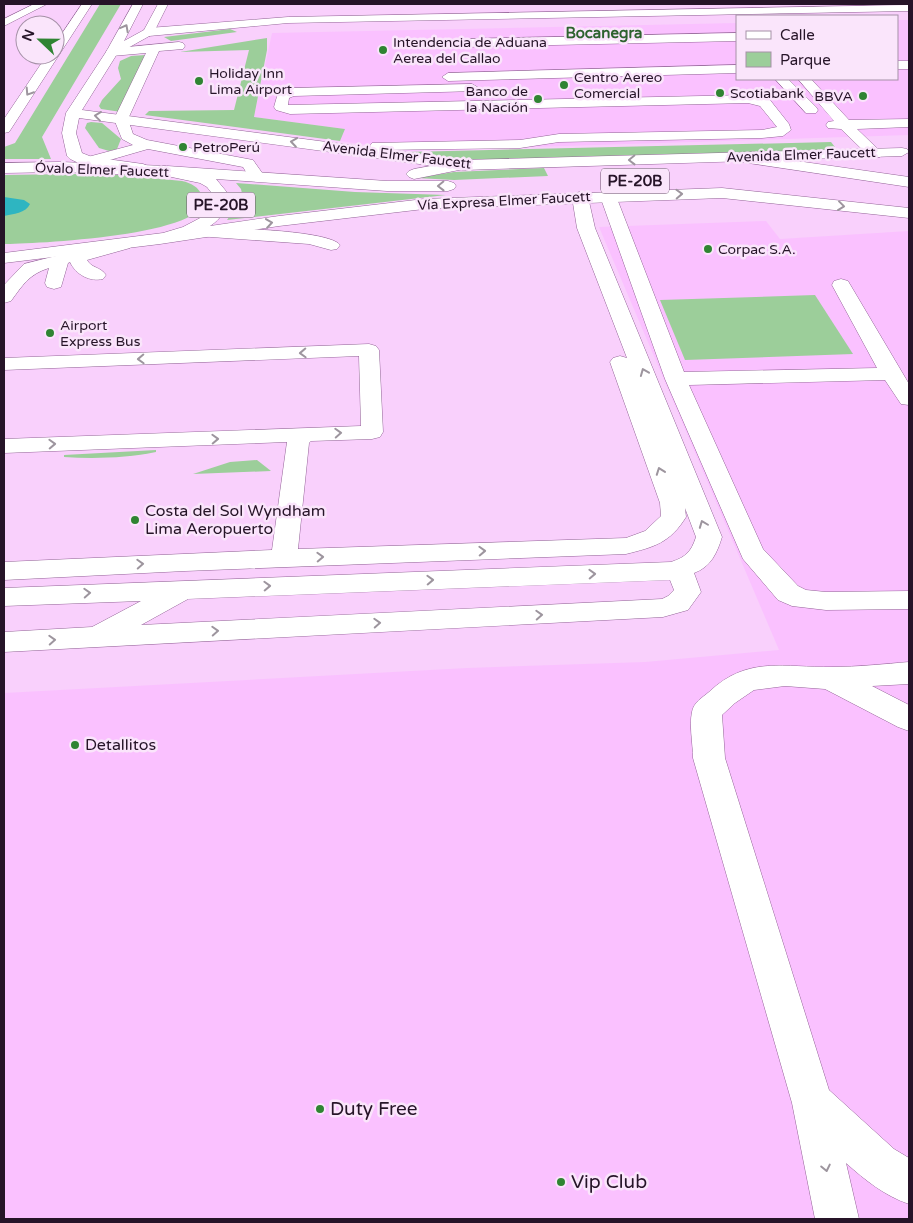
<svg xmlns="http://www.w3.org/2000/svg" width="913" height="1223" viewBox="0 0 913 1223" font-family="'Varela Round',sans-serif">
<rect width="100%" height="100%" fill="#f9d0fc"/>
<!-- built -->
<g fill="#fac1ff">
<polygon points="897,20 909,20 909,135 410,151 340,141 345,129 254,117 272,33 737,23 737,79 897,79"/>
<polygon points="766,221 780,239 909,231 909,1219 4,1219 4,693 467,668 645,662 779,650 599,227"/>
</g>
<!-- green -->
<g fill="#9cce9a">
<polygon points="100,4 121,4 42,137 51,159 4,159 4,147 15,143"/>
<polygon points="230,29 237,32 171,41 164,37"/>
<polygon points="267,38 267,50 254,117 345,129 340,141 145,115 149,111 234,110 249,50 180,52"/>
<polygon points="145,55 121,112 101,109 99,106 102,100 121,79 118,68 120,61 131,56"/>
<polygon points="91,122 102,123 121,139 117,149 109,151 99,148 85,128 87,123"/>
<polygon points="831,142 835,147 825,151 468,160 407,152"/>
<polygon points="544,168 548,176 454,180 416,178 454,172"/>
<path d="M71,174L122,175L182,181C191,183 199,187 202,196C218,236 28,244 4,244V175Z"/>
<polygon points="236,183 355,192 446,195 227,220 243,198 241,189"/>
<polygon points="815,295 853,354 685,360 660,300"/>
<path d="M156,450V452C127,458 94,459 64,457V455Z"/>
<polygon points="257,460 271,471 193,474 230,462"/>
</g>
<!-- water -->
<path fill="#2eb5c1" d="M4,197L24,200L30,204C26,213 13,214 4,216Z"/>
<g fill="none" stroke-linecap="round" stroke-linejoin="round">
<defs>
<g id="minor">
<polygon points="34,4 47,4 4,26 4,19"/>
<polygon points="909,5 909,11 288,23 149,36 143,32 149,28 288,17"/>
<polygon points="737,33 737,41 463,47 457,43 463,39"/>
<polygon points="179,42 183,43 185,46 183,49 159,51 128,119 133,134 147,140 253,160 265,177 263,180 251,180 243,167 148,149 89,166 84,164 81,161 84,158 133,145 122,139 114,119 146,53 112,56 108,55 106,52 108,49"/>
<rect x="897" y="61" width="12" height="8"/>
<polygon points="737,65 737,73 448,81 442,77 448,73"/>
<polygon points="775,79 788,79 816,107 818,110 816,113 806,113"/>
<polygon points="798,79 811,79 849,120 909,119 909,127 857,129 883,154 880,157 870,157 841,129 828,128 826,125 828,122 834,121"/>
<polygon points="472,84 479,88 477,91 294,96 289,98 288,105 748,95 770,100 789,124 791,130 783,136 762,138 559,142 520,148 377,150 372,149 370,146 372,143 520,140 559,134 762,130 777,127 760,106 748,103 290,114 276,110 274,107 278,93 292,88"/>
<polygon points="608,191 614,193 616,196 684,372 877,368 832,285 834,281 841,279 848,281 909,384 909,405 901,404 885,380 689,385 763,549 798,586 806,590 826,592 909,591 909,609 826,610 792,606 778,600 743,559 665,379 600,196 602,193"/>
<path d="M580,192L586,194L588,197L595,228L722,537C717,553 711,567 694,573L701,592L688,610L663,617L4,652V632L92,627L141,601L4,606V588L671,562C686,557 691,552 696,537L685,508L686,517C670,543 654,547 626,554L185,571L4,580V562L272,550L287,442L4,453V439L361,426L359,356L4,370V358L369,344L376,346L379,350L383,432L380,437L372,439L311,441L309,443L298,549L626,538L645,531L661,516L660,503L610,362L613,358L620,356L627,358L577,228L572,197L574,194ZM670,580L674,590L668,596L662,599L141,625L188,599Z"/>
<path d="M203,227C226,228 329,230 340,245L337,249L331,250L309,244L197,236L194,232L197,228Z"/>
<path d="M124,239L130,240L133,244L130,248L87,260C91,268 101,267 106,275L103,279C90,282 76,275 70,262L68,263L61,287L54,289L47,287L45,283L49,268C29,274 22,286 11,301L4,303V285L24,264Z"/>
<path d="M909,662V684L872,686L909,705V731L898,727L825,689L785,686L754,690L735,703L722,715L725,758L829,1090L894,1149L909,1158V1204C885,1196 865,1180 846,1163L859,1219H815L792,1103L693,758C693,744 689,726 692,712C693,703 703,697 709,692C748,655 785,668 832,667C858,667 884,664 909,662Z"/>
</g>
<g id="major">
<polygon points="82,4 92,4 11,129 9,132 4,133 4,119 47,55 55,55 55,44"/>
<path d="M133,4H143L124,41L144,30L158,4H168L153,34L117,54L82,110L464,160L902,148L907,149L909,152L902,156L464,170L79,118L76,133L82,153L92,157L143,164L148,166L151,169L148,172L143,174C127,171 76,168 67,156L62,133L66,113L106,52Z"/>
</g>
<g id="highway">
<polygon points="733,152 909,177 909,187 728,160 725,157 728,154"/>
<polygon points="464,160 469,162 472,165 469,168 414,179 409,177 406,174 409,171 414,169"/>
<path d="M60,162L167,166L387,181H448L454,183L456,186L454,189L448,191H387L216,179L230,196C227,209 221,219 210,226L279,216L424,199L722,188L909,208V218L722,198L424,209L279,226L160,244L4,263V253L163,233L183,227L202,217L212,206L214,196L207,187L200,183L167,176L60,172L4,173V163Z"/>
</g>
</defs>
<!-- minor casing -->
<use href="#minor" stroke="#936497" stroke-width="1"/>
<!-- major casing -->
<use href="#major" stroke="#936497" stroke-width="1"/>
<!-- highway casing -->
<use href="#highway" stroke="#936497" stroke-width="1"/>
<!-- minor -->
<use href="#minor" fill="#fff" fill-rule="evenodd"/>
<!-- major -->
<use href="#major" fill="#fff" fill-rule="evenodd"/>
<!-- highway -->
<use href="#highway" fill="#fff" fill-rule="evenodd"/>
</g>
<!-- one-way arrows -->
<defs><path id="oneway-chevron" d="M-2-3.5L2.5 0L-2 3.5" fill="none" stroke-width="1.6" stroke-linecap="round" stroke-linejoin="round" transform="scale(1.25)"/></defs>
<g stroke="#9d959e">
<use href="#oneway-chevron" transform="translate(125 28) rotate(-62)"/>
<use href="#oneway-chevron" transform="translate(29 92) rotate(123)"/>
<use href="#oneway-chevron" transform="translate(98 116) rotate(-173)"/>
<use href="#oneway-chevron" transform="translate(294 142) rotate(-172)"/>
<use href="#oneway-chevron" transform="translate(632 160) rotate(179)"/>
<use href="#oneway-chevron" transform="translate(441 186) rotate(179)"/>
<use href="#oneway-chevron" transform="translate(679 194) rotate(-2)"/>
<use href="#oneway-chevron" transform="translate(841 206) rotate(7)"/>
<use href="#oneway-chevron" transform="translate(269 223) rotate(-8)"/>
<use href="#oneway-chevron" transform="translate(303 353) rotate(178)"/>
<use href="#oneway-chevron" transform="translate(141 359) rotate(178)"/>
<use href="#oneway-chevron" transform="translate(644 372) rotate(-112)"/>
<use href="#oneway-chevron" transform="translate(338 433) rotate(-3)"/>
<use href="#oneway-chevron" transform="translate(215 439) rotate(-2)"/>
<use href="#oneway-chevron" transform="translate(52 444) rotate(-2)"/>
<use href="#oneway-chevron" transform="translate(660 471) rotate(-110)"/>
<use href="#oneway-chevron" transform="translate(703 524) rotate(-111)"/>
<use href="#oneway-chevron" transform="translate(482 551) rotate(-2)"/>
<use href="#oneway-chevron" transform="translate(320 557) rotate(-2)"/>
<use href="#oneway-chevron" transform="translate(140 564) rotate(-3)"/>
<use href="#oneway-chevron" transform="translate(592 574) rotate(-2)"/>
<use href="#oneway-chevron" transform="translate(430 580) rotate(-2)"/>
<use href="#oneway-chevron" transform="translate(267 586) rotate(-2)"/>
<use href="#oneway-chevron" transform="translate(87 593) rotate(-3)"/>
<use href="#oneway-chevron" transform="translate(539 615) rotate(-3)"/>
<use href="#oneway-chevron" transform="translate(377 623) rotate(-3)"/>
<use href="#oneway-chevron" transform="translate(215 631) rotate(-3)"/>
<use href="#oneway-chevron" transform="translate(52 640) rotate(-3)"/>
<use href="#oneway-chevron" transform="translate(826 1168) rotate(78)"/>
</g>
<!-- markers -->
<g fill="#2f8432" stroke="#fae5fb" stroke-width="2">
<circle cx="383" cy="50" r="5"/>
<circle cx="199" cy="81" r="5"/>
<circle cx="564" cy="85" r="5"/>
<circle cx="720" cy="93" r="5"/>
<circle cx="863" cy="96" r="5"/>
<circle cx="538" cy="99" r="5"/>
<circle cx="183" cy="147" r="5"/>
<circle cx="708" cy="249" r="5"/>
<circle cx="50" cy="333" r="5"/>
<circle cx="135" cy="520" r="5"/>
<circle cx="75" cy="745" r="5"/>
<circle cx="320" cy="1109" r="5"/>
<circle cx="561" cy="1182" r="5"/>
</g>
<g text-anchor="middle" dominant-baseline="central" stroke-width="5" stroke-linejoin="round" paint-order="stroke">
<!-- far-poi labels -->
<g font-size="14" fill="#261428" stroke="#fae5fb" text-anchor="start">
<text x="393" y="42">Intendencia de Aduana<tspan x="393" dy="16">Aerea del Callao</tspan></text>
<text x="209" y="73">Holiday Inn<tspan x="209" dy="16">Lima Airport</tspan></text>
<text x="574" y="77">Centro Aereo<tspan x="574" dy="16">Comercial</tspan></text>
<text x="528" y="91" text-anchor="end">Banco de<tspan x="528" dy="16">la Nación</tspan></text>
<text x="730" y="93">Scotiabank</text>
<text x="853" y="96" text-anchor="end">BBVA</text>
<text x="193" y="147">PetroPerú</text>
<text x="718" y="249">Corpac S.A.</text>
<text x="60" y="325">Airport<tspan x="60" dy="16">Express Bus</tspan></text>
</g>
<!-- far-street labels -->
<g font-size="14" fill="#261428" stroke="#fae5fb">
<text transform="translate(397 155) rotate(7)">Avenida Elmer Faucett</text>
<text transform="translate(801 155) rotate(-2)">Avenida Elmer Faucett</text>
<text transform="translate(102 170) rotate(2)">Óvalo Elmer Faucett</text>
<text transform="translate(504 201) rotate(-3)">Vía Expresa Elmer Faucett</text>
</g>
<!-- far-neighbourhood labels -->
<g font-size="15" font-weight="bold" fill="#2d622e" stroke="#fae5fb">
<text x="604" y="33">Bocanegra</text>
</g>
<!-- shield labels -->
<g fill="#fae5fb" stroke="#665367" stroke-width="1">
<rect x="601" y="168.5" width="68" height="25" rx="4"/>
<rect x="187" y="192.5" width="68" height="25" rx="4"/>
</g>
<g font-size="15" font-weight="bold" fill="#261428">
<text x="635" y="181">PE-20B</text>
<text x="221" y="205">PE-20B</text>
</g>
<!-- poi labels -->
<g font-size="16" fill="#261428" stroke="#fae5fb" text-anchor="start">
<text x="145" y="511">Costa del Sol Wyndham<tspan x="145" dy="18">Lima Aeropuerto</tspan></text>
<text x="85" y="745">Detallitos</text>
</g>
<!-- near-poi labels -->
<g font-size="19" fill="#261428" stroke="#fae5fb" text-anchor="start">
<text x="330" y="1109">Duty Free</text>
<text x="571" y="1182">Vip Club</text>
</g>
</g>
<!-- border -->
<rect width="913" height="1223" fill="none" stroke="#261428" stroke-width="10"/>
<!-- legend -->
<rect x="736" y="15" width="162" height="65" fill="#fae5fb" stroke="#a591a7"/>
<rect x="746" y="31" width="25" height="8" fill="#ffffff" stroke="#a591a7"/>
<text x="780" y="40" font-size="15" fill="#261428">Calle</text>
<rect x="746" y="52" width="25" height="15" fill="#9cce9a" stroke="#a591a7"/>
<text x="780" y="65" font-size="15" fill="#261428">Parque</text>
<!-- north arrow -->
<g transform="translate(40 40) rotate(292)"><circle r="24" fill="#fae5fb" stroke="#a591a7"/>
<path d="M0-4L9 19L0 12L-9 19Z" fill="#2f8432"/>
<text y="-8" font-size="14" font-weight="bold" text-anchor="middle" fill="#261428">N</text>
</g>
</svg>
